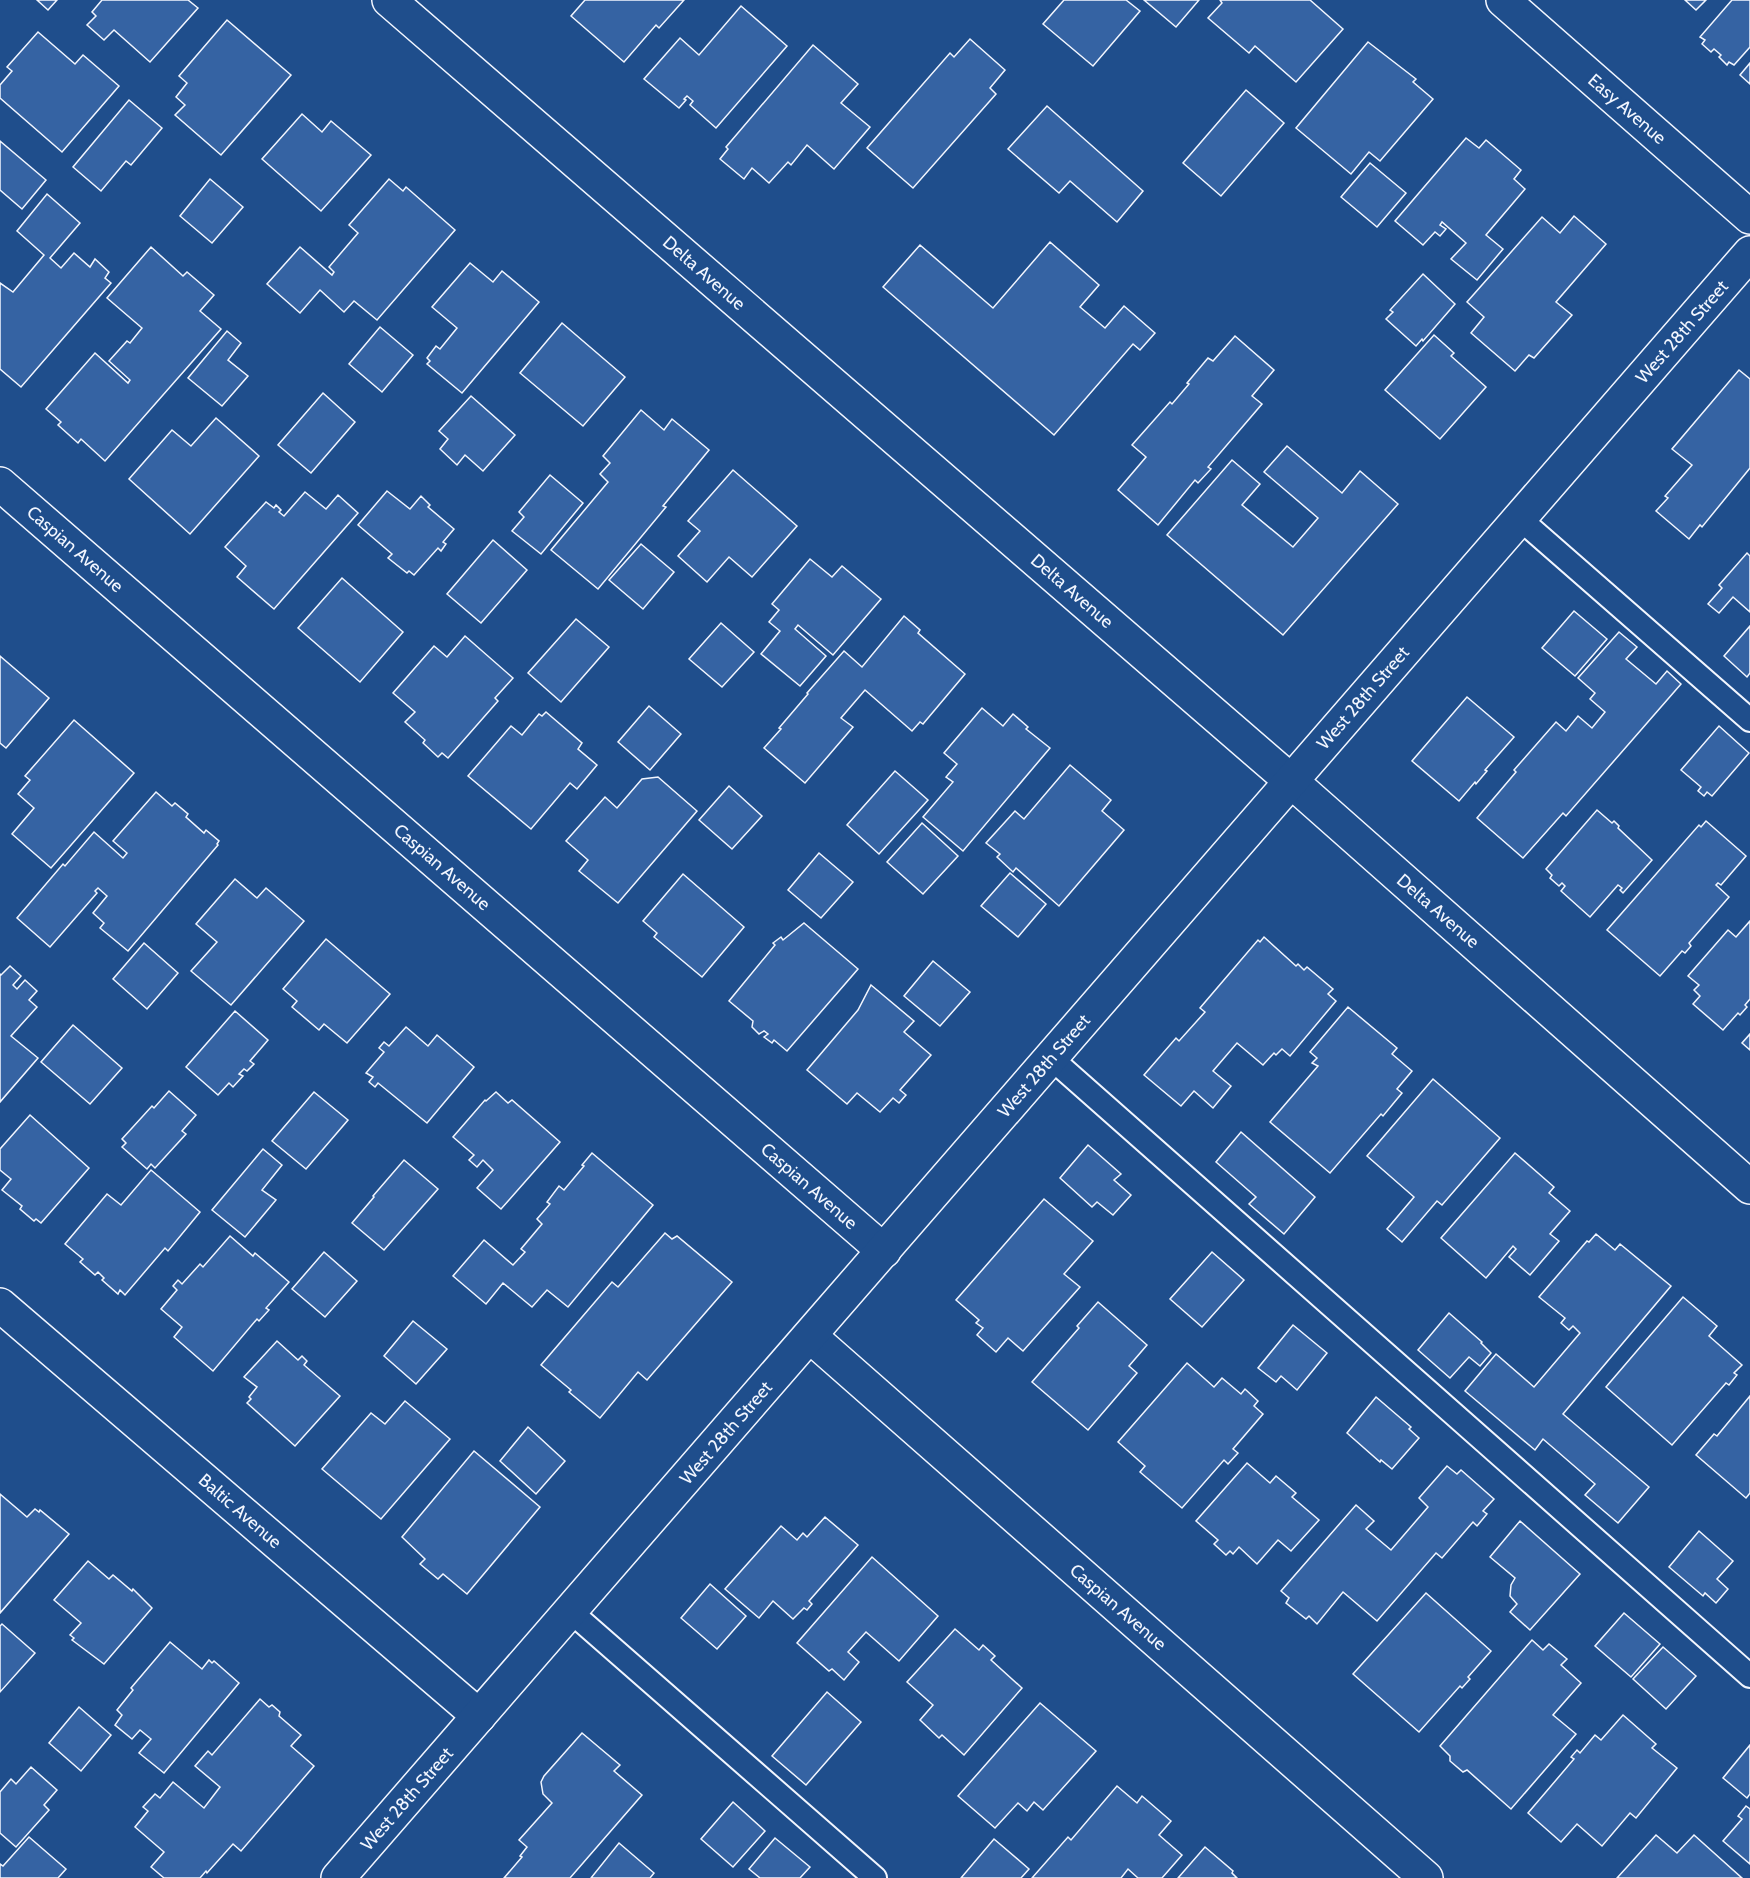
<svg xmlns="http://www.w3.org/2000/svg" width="1750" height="1878" viewBox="0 0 1750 1878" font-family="Cabin,sans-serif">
<rect width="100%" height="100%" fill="#1f4e8c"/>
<!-- building -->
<g fill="#3563a3" stroke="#f2f6ff" stroke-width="1.5">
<polygon points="37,0 57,0 48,10"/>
<polygon points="102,0 188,0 198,8 150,62 114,30 104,40 87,25 96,16 92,12"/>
<polygon points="585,0 684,0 659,28 656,25 624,62 571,16"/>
<polygon points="1064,0 1126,0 1140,11 1093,66 1043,24"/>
<polygon points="1144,0 1199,0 1176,27"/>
<polygon points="1310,0 1343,29 1296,82 1255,46 1249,53 1208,18 1222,3 1220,0"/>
<polygon points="1685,0 1706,0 1696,10"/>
<polygon points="1732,0 1750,0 1750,47 1734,65 1729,62 1727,65 1719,57 1721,55 1714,49 1711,52 1702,44 1705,40 1700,37"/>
<polygon points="741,6 787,46 716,128 690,105 693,101 687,96 684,99 686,100 679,108 644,79 680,38 699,55"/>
<polygon points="227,20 291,75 221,155 175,115 185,105 176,97 187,83 179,76"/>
<polygon points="38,32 75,64 83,55 119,86 62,152 0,98 0,85 12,71 7,67"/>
<polygon points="970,39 1005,70 990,88 996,94 913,188 867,148 950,53 954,57"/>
<polygon points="1368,42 1416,79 1413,82 1433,99 1380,161 1369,152 1351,174 1296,128"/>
<polygon points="813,45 858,84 841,103 870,127 834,169 807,145 791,165 788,162 769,183 752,168 744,179 720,159 728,149 726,147"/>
<polygon points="1750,63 1750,84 1740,75"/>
<polygon points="1246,90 1284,123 1221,196 1183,163"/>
<polygon points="129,100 162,128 131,165 126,161 101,191 73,167"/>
<polygon points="1047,106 1143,191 1117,222 1070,181 1059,193 1008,149"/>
<polygon points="302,114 322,132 331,121 371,155 321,211 262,159"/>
<polygon points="1466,138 1479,148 1486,140 1521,170 1514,179 1525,189 1486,235 1503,249 1477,280 1451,259 1466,243 1442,222 1440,225 1446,229 1440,236 1435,232 1423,245 1395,221"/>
<polygon points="0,141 46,180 22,209 0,190"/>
<polygon points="1370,163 1406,193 1377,227 1341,197"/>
<polygon points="210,179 243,207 212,243 180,216"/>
<polygon points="389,179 403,191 406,187 455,230 377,320 354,301 344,312 320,290 300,313 267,284 300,247 332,275 334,272 329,267 358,233 349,225"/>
<polygon points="47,194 80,223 50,258 61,268 74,253 90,267 95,259 109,272 105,278 111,283 21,387 0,369 0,283 13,292 44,255 17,231"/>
<polygon points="1574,216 1606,244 1556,302 1572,315 1534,358 1529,355 1515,371 1471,333 1484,317 1467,302 1542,217 1560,233"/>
<polygon points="1050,242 1099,285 1080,307 1105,328 1124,306 1155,333 1140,350 1133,344 1054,435 883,287 920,245 993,308"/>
<polygon points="151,247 183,276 187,272 214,295 200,311 221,329 105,461 81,439 78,443 58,425 61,422 46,409 95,353 128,383 130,380 109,361 127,341 130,343 142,328 107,298"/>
<polygon points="470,263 493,282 502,271 539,302 462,393 427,364 430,361 427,358 436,346 440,349 457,328 432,307"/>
<polygon points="1423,274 1455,304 1423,341 1422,339 1416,346 1386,319 1393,312 1390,310"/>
<polygon points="562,323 625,377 583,426 520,373"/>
<polygon points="380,327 413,355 382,392 349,364"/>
<polygon points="227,331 241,343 228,360 248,376 222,406 188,378"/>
<polygon points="1434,335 1454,353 1451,356 1486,387 1440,439 1385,390"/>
<polygon points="1235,336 1274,370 1252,396 1262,404 1208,467 1211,469 1198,483 1195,480 1158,525 1118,490 1146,457 1132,445 1170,402 1172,404 1189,384 1187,383 1208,358 1213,361"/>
<polygon points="1739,370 1750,379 1750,468 1702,527 1700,525 1689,539 1656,511 1668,498 1665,496 1692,465 1672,449"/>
<polygon points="323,393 355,422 311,473 278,445"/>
<polygon points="471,396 515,435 483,471 465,455 457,465 440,449 448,439 439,431"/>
<polygon points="641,410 664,430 672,419 709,450 663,506 666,507 598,589 551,550 608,482 600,474 610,463 603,456"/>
<polygon points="216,418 259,456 190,534 129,479 172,430 191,446"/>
<polygon points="1287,446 1342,493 1360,471 1398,504 1283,635 1167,535 1232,460 1260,484 1242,505 1293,547 1318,518 1264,472"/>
<polygon points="733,470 797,526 752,577 729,557 707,582 678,556 700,531 688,521"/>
<polygon points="550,475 583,503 541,554 512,531 524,517 519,512"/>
<polygon points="387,491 410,509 421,496 430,505 428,507 454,529 443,542 446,544 441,551 438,548 414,575 409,571 407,573 388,558 392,554 358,525"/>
<polygon points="305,492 326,509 338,495 358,513 274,609 237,577 246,566 225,547 266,502 274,508 276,505 281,510 279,512 284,516"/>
<polygon points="493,540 527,570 481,623 447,594"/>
<polygon points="641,544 674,572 643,609 609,580"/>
<polygon points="1747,553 1750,556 1750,612 1733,597 1719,613 1708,604 1722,588 1719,585"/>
<polygon points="810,559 832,577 842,566 881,599 833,655 798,625 795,629 826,656 800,686 761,654 780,631 769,622 779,610 772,604"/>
<polygon points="342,578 403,632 360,682 298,628"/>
<polygon points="1574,611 1607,639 1575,676 1542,648"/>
<polygon points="904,616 920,630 918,633 965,674 923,724 920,722 912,731 865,690 841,718 853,727 805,783 764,748 781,729 779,728 808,694 807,693 844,651 862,667"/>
<polygon points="576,619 609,647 561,702 528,673"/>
<polygon points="721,623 754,652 722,687 689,659"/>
<polygon points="1750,626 1750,673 1747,677 1724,656"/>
<polygon points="1619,632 1637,647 1626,659 1656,684 1667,671 1681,684 1566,816 1563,813 1523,858 1477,818 1516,772 1514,770 1556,722 1566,731 1578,716 1592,728 1605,712 1590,699 1595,693 1578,678"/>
<polygon points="465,636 513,678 495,698 498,701 448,758 442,753 438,757 423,743 425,740 405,722 415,712 393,693 434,646 447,657"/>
<polygon points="0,656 49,698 6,748 0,743"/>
<polygon points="1467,697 1514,737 1485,770 1487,771 1476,784 1475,782 1459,801 1412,761"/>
<polygon points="649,706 681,734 650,770 618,742"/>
<polygon points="982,708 1003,726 1013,714 1028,727 1026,729 1050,748 963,851 923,817 953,782 946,777 957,764 944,753"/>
<polygon points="546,712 582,743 578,749 597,765 577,789 570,783 531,829 468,776 511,726 522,735 539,714 542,716"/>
<polygon points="74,720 134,773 51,868 12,834 34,808 18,794 30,780 25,776"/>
<polygon points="1719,726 1749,753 1712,796 1707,792 1704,796 1698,791 1701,787 1681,770"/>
<polygon points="1070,765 1111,800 1102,811 1124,830 1059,906 1016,868 1013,872 997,857 1000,854 986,843 1015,811 1024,819"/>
<polygon points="895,771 928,800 879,854 847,825"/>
<polygon points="658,777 697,811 618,903 579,871 588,860 566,841 605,797 617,808 642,779"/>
<polygon points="729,786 762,816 732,849 699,820"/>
<polygon points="156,792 172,806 175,803 188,814 186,817 204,833 206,830 219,841 217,844 218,845 128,951 100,928 104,923 93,913 107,896 98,888 95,891 97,893 50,947 17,918 63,864 65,866 94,832 123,858 127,853 113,841"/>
<polygon points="1597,810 1612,823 1614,821 1619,826 1618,828 1652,860 1623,893 1620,890 1622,888 1618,885 1590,917 1561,891 1565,886 1562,883 1559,886 1550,878 1552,875 1546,869"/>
<polygon points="1706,821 1746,856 1721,885 1718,883 1716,885 1729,897 1689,943 1691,946 1685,953 1682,951 1660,976 1607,930 1699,825 1701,827"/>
<polygon points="922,823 958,856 923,894 887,862"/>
<polygon points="819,853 853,882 821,918 788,890"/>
<polygon points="1010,873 1046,904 1018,937 981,906"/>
<polygon points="683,874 744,927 702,977 654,937 657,933 643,921"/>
<polygon points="235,879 257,898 266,888 304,921 231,1005 191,971 217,942 196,924"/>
<polygon points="1750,921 1750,999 1745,1005 1747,1007 1740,1015 1738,1013 1723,1030 1693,1004 1700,996 1694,990 1699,985 1688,976 1728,930 1736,937"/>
<polygon points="804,923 858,969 787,1051 774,1040 772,1043 764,1037 768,1034 764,1031 759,1034 752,1027 753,1021 729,1001 775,945 773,943 781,937 783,940"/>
<polygon points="1264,937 1296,966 1298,964 1304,970 1307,967 1333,989 1328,994 1336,1001 1290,1056 1282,1049 1276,1055 1274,1053 1263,1065 1237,1043 1213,1071 1231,1086 1213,1108 1194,1091 1181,1106 1144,1075 1176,1038 1179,1041 1205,1012 1200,1008 1258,940 1260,942"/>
<polygon points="326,939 390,994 347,1043 324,1024 319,1030 292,1007 297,1001 283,989"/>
<polygon points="144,943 178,973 147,1009 113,979"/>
<polygon points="933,961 970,992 940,1026 904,996"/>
<polygon points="10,966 21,976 13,985 17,989 25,980 37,991 29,1000 37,1007 11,1036 38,1058 0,1102 0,974 1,975"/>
<polygon points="871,985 914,1021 904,1032 931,1055 900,1090 906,1095 899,1103 893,1098 880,1112 857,1093 847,1104 807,1070 858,1010"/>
<polygon points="1348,1007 1397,1048 1392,1054 1412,1071 1397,1089 1402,1093 1383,1116 1381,1114 1330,1173 1270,1122 1318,1066 1312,1063 1317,1058 1310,1052"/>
<polygon points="235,1011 268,1040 250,1061 254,1064 247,1071 244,1069 239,1074 243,1076 233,1087 229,1083 218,1095 186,1067"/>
<polygon points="73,1025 122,1068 90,1104 41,1062"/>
<polygon points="406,1027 428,1046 437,1035 474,1067 427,1123 378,1083 375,1087 369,1082 373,1077 366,1073 384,1052 379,1048 384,1042 389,1046"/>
<polygon points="1750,1034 1750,1050 1742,1043"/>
<polygon points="1433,1079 1500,1138 1442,1205 1437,1201 1402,1242 1387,1229 1414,1197 1367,1156"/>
<polygon points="169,1091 196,1115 182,1131 186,1134 155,1168 151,1164 147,1169 122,1147 126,1143 122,1139 152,1106 154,1108"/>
<polygon points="314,1092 348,1120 306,1169 272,1141"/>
<polygon points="496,1092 508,1103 512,1100 560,1142 501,1209 477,1188 493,1170 483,1160 477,1167 469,1160 474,1155 453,1137 485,1100 486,1101"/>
<polygon points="30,1115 89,1168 41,1223 36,1219 34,1221 20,1209 22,1206 2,1190 11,1179 0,1170 0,1149"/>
<polygon points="1241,1132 1315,1197 1284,1234 1249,1204 1256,1197 1216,1162"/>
<polygon points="1088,1145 1121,1174 1114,1180 1131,1195 1113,1215 1097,1202 1092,1207 1060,1178"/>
<polygon points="263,1149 282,1165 262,1190 276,1200 245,1237 212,1210"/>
<polygon points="592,1153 653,1205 568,1307 547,1290 532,1307 503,1283 486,1304 453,1276 484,1240 513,1265 525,1252 521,1249 542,1224 537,1219 550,1204 547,1202 559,1186 564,1190 584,1166 582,1165"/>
<polygon points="1515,1153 1554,1187 1549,1193 1570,1211 1550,1234 1559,1241 1530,1275 1509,1257 1516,1249 1513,1246 1486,1278 1441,1238"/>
<polygon points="404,1160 438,1189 384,1250 352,1223 374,1197 373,1196"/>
<polygon points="151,1170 200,1212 168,1251 165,1248 125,1295 120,1290 118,1294 102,1280 104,1278 98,1272 95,1275 80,1262 83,1259 65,1244 107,1194 121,1205"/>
<polygon points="1044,1199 1093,1241 1064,1274 1080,1287 1023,1351 1008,1338 996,1352 977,1335 983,1328 976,1323 979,1320 956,1300"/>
<polygon points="665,1233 672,1239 677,1236 732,1282 647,1380 638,1372 600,1418 569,1392 571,1390 541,1365 612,1282 618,1287"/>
<polygon points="1596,1234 1615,1250 1620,1244 1671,1286 1563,1414 1649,1487 1618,1523 1585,1495 1595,1484 1543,1439 1535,1450 1465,1391 1496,1354 1534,1387 1580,1333 1573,1326 1569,1330 1561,1323 1565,1318 1539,1297 1587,1241 1589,1242"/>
<polygon points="230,1236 253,1256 255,1253 289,1282 266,1308 269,1310 259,1321 257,1319 213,1371 174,1337 182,1327 161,1309 177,1290 173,1286 178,1280 182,1284 200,1264 203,1267"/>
<polygon points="324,1252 357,1281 325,1317 292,1289"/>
<polygon points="1212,1252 1244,1280 1202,1327 1170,1299"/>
<polygon points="1683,1297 1717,1326 1709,1336 1742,1365 1734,1373 1737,1375 1729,1385 1726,1383 1672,1445 1606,1387"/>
<polygon points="1098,1302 1147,1345 1129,1366 1137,1373 1088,1430 1032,1382 1079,1328 1077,1326"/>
<polygon points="1449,1313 1482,1342 1481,1343 1491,1353 1480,1366 1469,1357 1450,1378 1418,1350"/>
<polygon points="413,1321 447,1349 416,1384 384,1356"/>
<polygon points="1293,1325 1327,1353 1297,1390 1281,1376 1276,1382 1258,1368"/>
<polygon points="277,1341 298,1360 302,1356 307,1361 304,1365 340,1396 295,1446 247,1403 251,1399 249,1397 257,1387 244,1377"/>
<polygon points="1187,1363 1214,1387 1222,1378 1241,1394 1245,1389 1258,1401 1254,1406 1263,1414 1233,1449 1238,1453 1228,1464 1224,1460 1182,1508 1140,1472 1145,1466 1118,1442"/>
<polygon points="1750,1396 1750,1493 1746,1498 1696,1455 1714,1434 1717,1436"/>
<polygon points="1376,1397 1411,1427 1409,1429 1419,1438 1392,1469 1381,1460 1380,1462 1347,1433"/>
<polygon points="405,1401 450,1439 381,1519 322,1469 371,1413 385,1424"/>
<polygon points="528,1427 565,1461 536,1494 500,1461"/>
<polygon points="474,1451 540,1507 467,1594 443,1574 438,1579 420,1564 425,1559 402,1537"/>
<polygon points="1247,1463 1270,1483 1276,1476 1296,1493 1292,1497 1319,1520 1291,1551 1278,1540 1257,1564 1239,1547 1233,1554 1230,1551 1226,1555 1214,1544 1218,1540 1196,1521"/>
<polygon points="1447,1466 1457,1474 1461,1470 1494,1499 1483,1511 1487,1514 1477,1526 1473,1522 1442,1558 1436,1553 1377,1621 1343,1592 1317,1624 1309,1616 1306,1619 1286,1603 1289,1598 1281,1591 1356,1505 1374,1521 1366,1529 1391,1550 1428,1507 1419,1498"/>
<polygon points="0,1494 27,1517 35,1509 39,1512 40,1510 69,1534 0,1613"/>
<polygon points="825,1517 858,1545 809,1601 812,1604 807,1610 804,1608 793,1619 773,1601 759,1618 725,1589 781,1526 797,1540 803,1533 807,1537"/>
<polygon points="1520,1521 1580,1574 1530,1630 1510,1612 1517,1604 1510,1596 1511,1585 1515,1578 1490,1557"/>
<polygon points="1699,1531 1733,1561 1717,1579 1728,1589 1716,1603 1705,1593 1703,1596 1669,1567"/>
<polygon points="872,1557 938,1616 899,1661 866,1632 848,1652 859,1662 844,1680 832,1669 829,1671 797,1643"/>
<polygon points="88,1561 109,1579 113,1575 132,1591 133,1589 152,1608 104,1664 72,1640 74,1638 70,1635 81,1623 54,1600"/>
<polygon points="710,1584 746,1616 717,1649 681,1618"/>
<polygon points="1426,1593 1491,1651 1468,1677 1470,1679 1462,1688 1460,1686 1419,1732 1353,1674"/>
<polygon points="1624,1613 1660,1644 1631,1677 1595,1646"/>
<polygon points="2,1624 35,1653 0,1692 0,1626"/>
<polygon points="955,1629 979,1650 983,1645 995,1656 991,1660 1022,1688 964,1755 942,1735 939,1738 920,1720 933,1705 907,1682"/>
<polygon points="1532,1640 1543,1650 1549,1644 1567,1659 1561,1665 1581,1683 1553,1715 1576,1734 1511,1809 1467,1770 1463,1772 1450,1761 1450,1756 1440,1746"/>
<polygon points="170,1642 202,1669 209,1660 212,1663 214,1661 239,1683 164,1773 139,1753 151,1739 140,1730 132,1739 115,1725 122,1715 117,1710 133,1690 131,1688"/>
<polygon points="1663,1647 1696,1676 1666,1709 1633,1679"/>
<polygon points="827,1692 861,1722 806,1785 772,1756"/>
<polygon points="260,1699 269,1707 272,1705 280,1712 279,1716 301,1735 291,1746 314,1766 241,1851 233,1844 207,1873 206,1871 200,1878 164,1878 151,1867 164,1852 135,1827 148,1811 143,1807 155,1794 160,1798 173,1782 204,1808 220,1787 195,1766 208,1751 212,1755"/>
<polygon points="1040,1703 1096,1751 1043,1810 1034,1802 1027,1811 1018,1803 995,1828 958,1796"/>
<polygon points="79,1707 111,1735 81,1771 49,1743"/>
<polygon points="1623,1715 1656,1744 1652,1748 1677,1768 1636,1818 1630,1813 1602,1846 1577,1824 1561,1842 1528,1813 1574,1759 1571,1757 1577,1750 1580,1753 1595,1735 1601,1740"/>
<polygon points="582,1733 620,1765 614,1771 642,1795 570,1878 504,1878 522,1857 520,1856 527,1847 519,1840 552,1803 543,1794 541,1782 544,1776"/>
<polygon points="1750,1745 1750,1794 1747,1798 1723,1778"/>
<polygon points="31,1767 57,1790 44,1805 49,1810 16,1847 0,1833 0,1792 11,1779 16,1784"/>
<polygon points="1117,1786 1137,1803 1142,1796 1171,1821 1159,1835 1182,1855 1162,1878 1138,1878 1128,1869 1121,1878 1032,1878 1068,1837 1071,1840"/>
<polygon points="733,1802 765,1831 733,1867 701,1839"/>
<polygon points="1746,1806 1750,1809 1750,1864 1723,1841 1742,1819 1738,1816"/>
<polygon points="1656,1835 1677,1853 1694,1835 1742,1878 1617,1878"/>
<polygon points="29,1837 66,1869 58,1878 0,1878 0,1864 3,1866"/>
<polygon points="775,1838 810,1867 800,1878 760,1878 749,1869"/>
<polygon points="994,1839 1029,1869 1021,1878 961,1878"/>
<polygon points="619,1843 654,1873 650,1878 591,1878"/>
<polygon points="1205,1847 1233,1871 1232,1873 1237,1878 1178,1878"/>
</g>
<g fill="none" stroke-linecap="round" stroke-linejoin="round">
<defs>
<g id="lane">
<polyline points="1519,518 1750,720"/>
<polyline points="1051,1058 1750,1676"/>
<polyline points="570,1611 875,1878"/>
</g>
<g id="street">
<polyline points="389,0 1291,781 1750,1187"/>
<polyline points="1503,0 1750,217"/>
<polyline points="0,484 884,1251"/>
<polyline points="0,1305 479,1716"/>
<polyline points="810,1336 1426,1878"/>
<polyline points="338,1878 1750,253"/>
</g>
</defs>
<!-- lane casing -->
<use href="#lane" stroke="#f2f6ff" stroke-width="26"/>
<!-- street casing -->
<use href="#street" stroke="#f2f6ff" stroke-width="36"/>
<!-- lane -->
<use href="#lane" stroke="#1f4e8c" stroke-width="22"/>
<!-- street -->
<use href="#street" stroke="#1f4e8c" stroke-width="33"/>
</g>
<g text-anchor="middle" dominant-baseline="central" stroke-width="4.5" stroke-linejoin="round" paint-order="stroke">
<!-- street labels -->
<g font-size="18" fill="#f2f6ff" stroke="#1f4e8c">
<text transform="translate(1627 109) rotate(41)">Easy Avenue</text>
<text transform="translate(704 273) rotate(41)">Delta Avenue</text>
<text transform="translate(1682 332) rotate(-49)">West 28th Street</text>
<text transform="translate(75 549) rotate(41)">Caspian Avenue</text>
<text transform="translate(1072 591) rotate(41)">Delta Avenue</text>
<text transform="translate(1363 698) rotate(-49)">West 28th Street</text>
<text transform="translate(442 867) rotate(41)">Caspian Avenue</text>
<text transform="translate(1438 911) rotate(41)">Delta Avenue</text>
<text transform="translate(1044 1066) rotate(-49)">West 28th Street</text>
<text transform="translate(809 1186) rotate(41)">Caspian Avenue</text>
<text transform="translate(726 1433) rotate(-49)">West 28th Street</text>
<text transform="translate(240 1511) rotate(41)">Baltic Avenue</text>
<text transform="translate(1118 1607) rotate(41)">Caspian Avenue</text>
<text transform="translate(407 1799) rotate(-49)">West 28th Street</text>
</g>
</g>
</svg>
